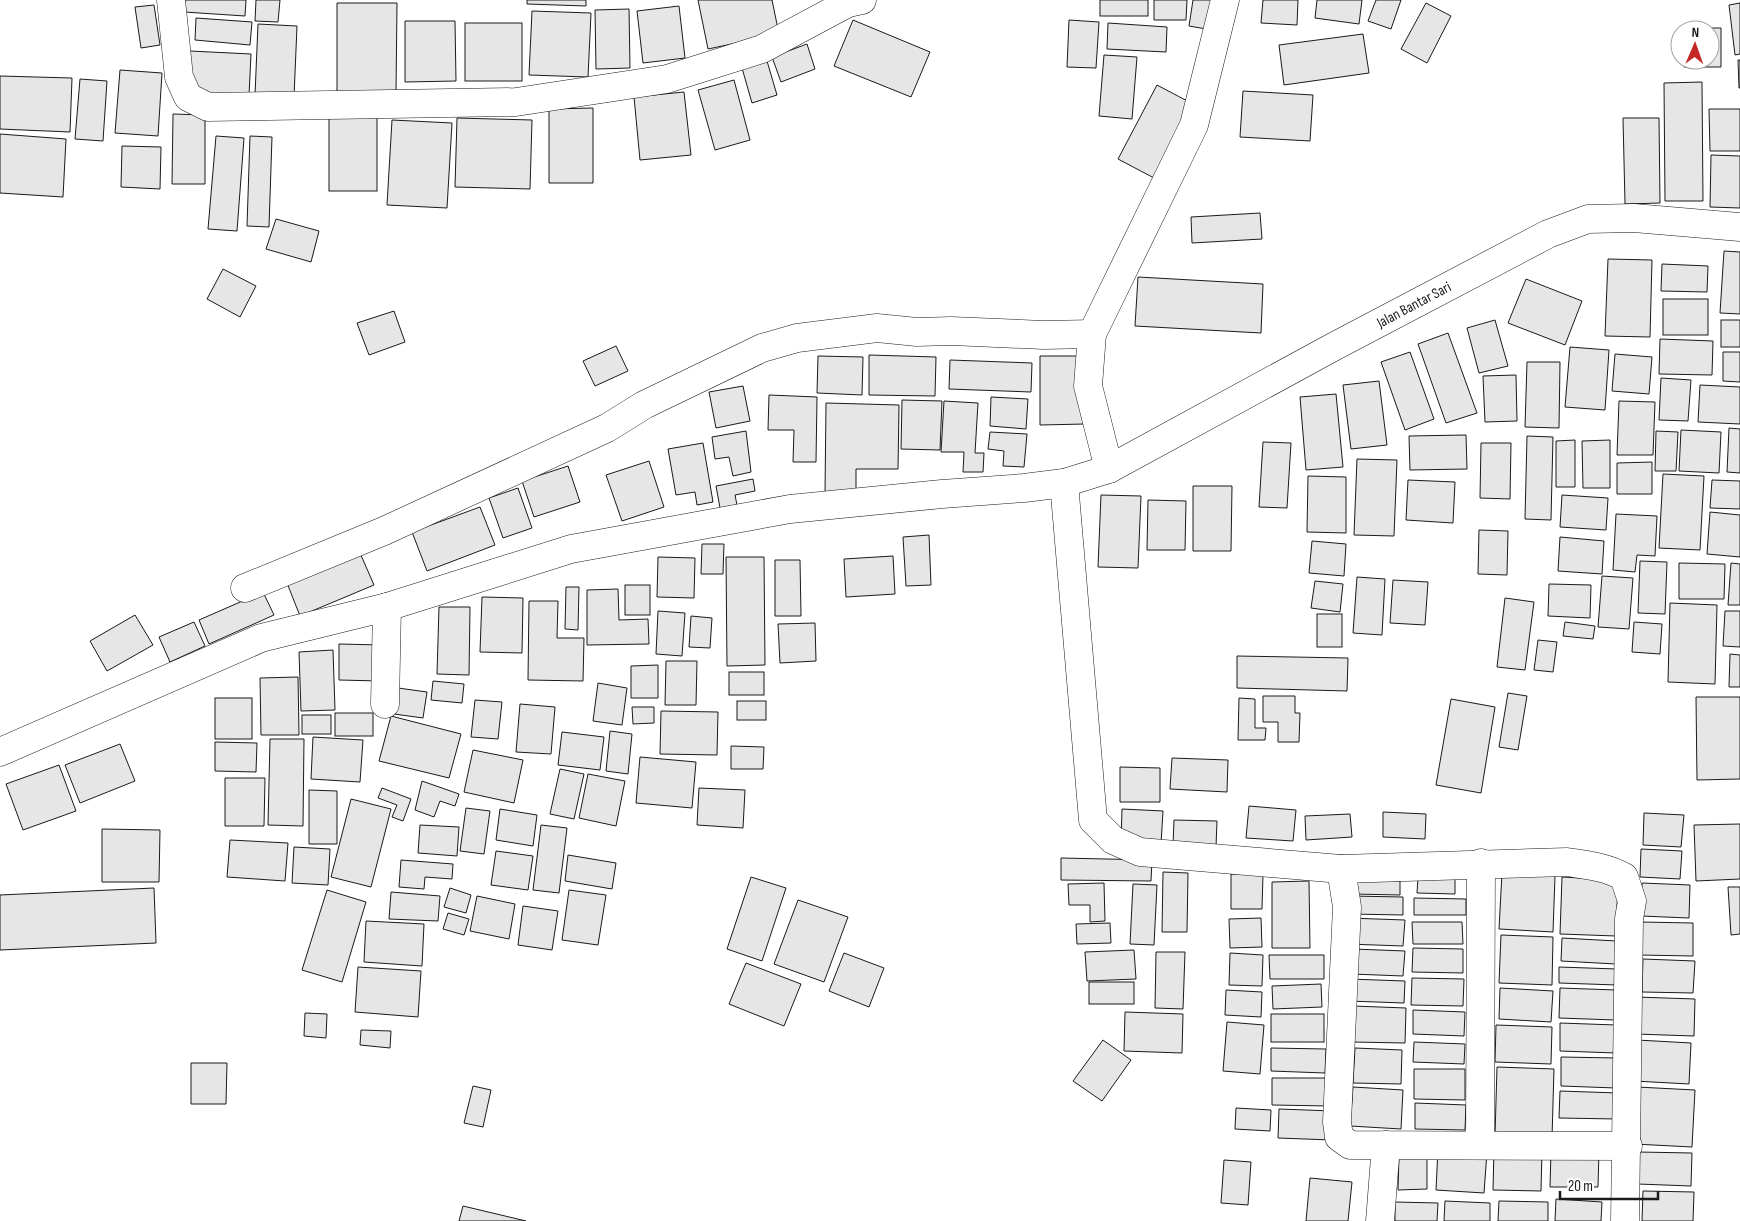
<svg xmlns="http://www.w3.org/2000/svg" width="1740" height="1221" viewBox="0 0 1740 1221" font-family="'Sofia Sans Condensed',sans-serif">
<rect width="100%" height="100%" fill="#fff"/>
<!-- building -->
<g fill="#e6e6e6" stroke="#1a1a1a">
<polygon points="185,0 246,0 245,16 184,12"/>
<polygon points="256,0 280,0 278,22 255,21"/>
<polygon points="527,0 586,0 586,6 527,4"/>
<polygon points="698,0 772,0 779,34 708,49"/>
<rect x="1100" y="0" width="48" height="16"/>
<polygon points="1154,0 1187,0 1186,20 1154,20"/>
<polygon points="1193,0 1217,0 1212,30 1189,26"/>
<polygon points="1263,0 1298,0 1297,25 1261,23"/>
<polygon points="1317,0 1362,0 1359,24 1315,18"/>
<polygon points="1376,0 1401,0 1391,29 1368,21"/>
<polygon points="337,3 397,3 396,93 337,93"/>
<polygon points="1426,3 1451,16 1427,63 1401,49"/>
<polygon points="1740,3 1740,54 1735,55 1729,5"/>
<polygon points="154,5 160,45 141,48 135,7"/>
<polygon points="679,6 685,58 643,63 637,11"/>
<polygon points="629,9 630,68 596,69 595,10"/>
<polygon points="532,11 591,13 588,77 529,75"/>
<polygon points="196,18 252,22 250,45 195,40"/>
<polygon points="853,20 930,52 911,97 834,66"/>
<polygon points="1069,20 1099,22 1096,68 1067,67"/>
<polygon points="405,21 455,21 456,81 405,82"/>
<rect x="465" y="23" width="57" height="58"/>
<polygon points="1108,23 1167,27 1166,52 1107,49"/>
<polygon points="258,24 297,26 294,97 255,95"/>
<polygon points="1684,28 1721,28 1721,67 1684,67 1684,60 1710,60 1710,30 1684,30"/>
<polygon points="1363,34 1369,73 1284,85 1279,45"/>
<polygon points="807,44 815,69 781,82 772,57"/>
<polygon points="190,51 251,54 249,96 188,94"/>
<polygon points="1104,55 1137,57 1132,119 1099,116"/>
<polygon points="1738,60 1740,60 1740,88 1739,88"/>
<polygon points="767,61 777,95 752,103 742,68"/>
<polygon points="120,70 162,73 158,136 115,133"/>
<polygon points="0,76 72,78 70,132 0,129"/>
<polygon points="80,79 107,81 103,141 75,139"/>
<polygon points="734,80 750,140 715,150 698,90"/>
<polygon points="1702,82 1703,201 1665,201 1664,83"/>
<polygon points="1157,85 1193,104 1154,178 1118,159"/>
<polygon points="1243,91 1313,95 1310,141 1240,137"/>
<polygon points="684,92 691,155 640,160 634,97"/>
<polygon points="593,108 593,183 549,183 549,109"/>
<polygon points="1709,109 1740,109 1740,151 1710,151"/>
<rect x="329" y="111" width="48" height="80"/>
<polygon points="173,114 205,115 205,184 172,184"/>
<polygon points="457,118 532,120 530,189 455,187"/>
<polygon points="1623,118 1659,118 1660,203 1625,204"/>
<polygon points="392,120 452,123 447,208 387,205"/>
<polygon points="0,134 66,139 63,197 0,193"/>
<polygon points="216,136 244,138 237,231 208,229"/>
<polygon points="250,136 272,137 269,227 247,226"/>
<polygon points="122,146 161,147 160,189 121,187"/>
<polygon points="1711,155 1740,156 1740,208 1710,207"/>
<polygon points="1260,213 1262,239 1192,243 1191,217"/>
<polygon points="276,219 319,231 311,262 266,249"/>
<polygon points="1724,251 1740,252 1740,314 1720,313"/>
<polygon points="1608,259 1652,260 1650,337 1605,336"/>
<polygon points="1662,264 1708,266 1707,292 1661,291"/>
<polygon points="223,269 256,286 240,317 207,299"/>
<polygon points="1138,277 1263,284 1261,333 1135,326"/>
<polygon points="1526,279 1582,301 1565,345 1508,323"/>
<rect x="1663" y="299" width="45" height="36"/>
<polygon points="394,311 405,342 369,355 357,323"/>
<polygon points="1495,320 1508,366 1479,373 1467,328"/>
<rect x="1721" y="320" width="19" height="27"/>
<polygon points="1448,333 1477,413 1446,423 1418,344"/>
<polygon points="1660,339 1713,341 1712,375 1659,374"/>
<polygon points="616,346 628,371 595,386 583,361"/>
<polygon points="1570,347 1609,350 1605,410 1565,407"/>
<polygon points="1410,352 1434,419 1405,430 1381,362"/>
<polygon points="1723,352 1740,352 1740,382 1723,381"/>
<polygon points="1615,354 1652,357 1649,394 1612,391"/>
<polygon points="869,355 936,357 935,396 869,395"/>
<polygon points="818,356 863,357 862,395 817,393"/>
<polygon points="1040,356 1084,356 1085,424 1040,425"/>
<polygon points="950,360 1032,363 1031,392 949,389"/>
<polygon points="1527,362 1560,362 1559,428 1525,427"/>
<polygon points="1516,375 1517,421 1485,422 1483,376"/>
<polygon points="1661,378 1691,380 1688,421 1659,420"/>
<polygon points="1379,381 1387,445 1351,449 1343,385"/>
<polygon points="1700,385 1740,387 1740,424 1698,422"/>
<polygon points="743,386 750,421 716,428 709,392"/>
<polygon points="1336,394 1343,467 1306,470 1300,397"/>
<polygon points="769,395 817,397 816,462 793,462 794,430 768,430"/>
<polygon points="991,397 1028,399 1026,429 990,426"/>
<polygon points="902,400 942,401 940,450 901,449"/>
<polygon points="944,401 978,403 975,453 984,453 983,472 963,472 964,452 941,452"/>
<polygon points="1619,401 1655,402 1653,455 1617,455"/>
<polygon points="826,403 899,405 898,469 856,469 856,493 825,493"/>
<polygon points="1729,428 1740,429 1740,473 1727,472"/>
<polygon points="1681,430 1721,432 1719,473 1679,471"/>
<polygon points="746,431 751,472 733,476 729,457 715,459 712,437"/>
<polygon points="1656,431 1678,432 1676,471 1655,471"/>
<polygon points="990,432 1027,434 1024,467 1003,466 1004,451 988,449"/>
<polygon points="1466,435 1467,469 1410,470 1409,436"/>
<polygon points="1527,436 1553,437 1551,520 1525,519"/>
<polygon points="1575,440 1575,487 1556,487 1556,441"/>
<polygon points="1610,440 1610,488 1583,488 1582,441"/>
<polygon points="1263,442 1291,443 1287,508 1259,507"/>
<polygon points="703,443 713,502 697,505 695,492 676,495 668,449"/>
<polygon points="1481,443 1511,443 1510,499 1480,498"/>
<polygon points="1357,459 1397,460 1394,536 1354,535"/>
<polygon points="649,461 664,507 622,521 606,475"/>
<polygon points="1652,462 1652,494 1617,494 1617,463"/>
<polygon points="568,466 580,502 534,517 522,481"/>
<polygon points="1663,474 1704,476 1700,550 1659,548"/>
<polygon points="1308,476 1346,477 1346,533 1307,532"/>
<polygon points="753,479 755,491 735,495 737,505 720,508 716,486"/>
<polygon points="1408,480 1455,482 1453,523 1406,520"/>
<polygon points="1712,480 1740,481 1740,509 1710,508"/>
<polygon points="1193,486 1232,486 1231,551 1193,551"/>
<polygon points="518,488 532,528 503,538 489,498"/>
<polygon points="1101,495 1141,496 1138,568 1098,567"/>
<polygon points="1562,495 1608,498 1606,530 1560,527"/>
<polygon points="1148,500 1186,501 1185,550 1147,550"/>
<polygon points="480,507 495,545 427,571 412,532"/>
<polygon points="1710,512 1740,515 1740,557 1707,554"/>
<polygon points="1616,514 1657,516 1655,556 1637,555 1635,572 1613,570"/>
<polygon points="1479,530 1508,531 1507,575 1478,574"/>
<polygon points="929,535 931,585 906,586 903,537"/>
<polygon points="1560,537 1604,541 1602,574 1558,571"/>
<polygon points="1312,541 1346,544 1344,576 1309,573"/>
<polygon points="702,544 724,544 723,574 701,574"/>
<polygon points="360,553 374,585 300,616 287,583"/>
<polygon points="893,556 895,594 846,597 844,559"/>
<polygon points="658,557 695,558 694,598 657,597"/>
<polygon points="726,557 764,557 765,665 727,666"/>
<polygon points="775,560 800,560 801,616 775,616"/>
<polygon points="1640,561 1667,562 1665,614 1638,613"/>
<polygon points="1679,563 1725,564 1724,599 1679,599"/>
<polygon points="1731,563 1740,564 1740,605 1728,605"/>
<polygon points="1602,576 1633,578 1629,629 1598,627"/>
<polygon points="1357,577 1385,579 1382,635 1353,633"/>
<polygon points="1393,580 1428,582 1425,625 1390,623"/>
<polygon points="1315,581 1343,584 1340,612 1311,608"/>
<polygon points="1549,584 1591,585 1590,618 1548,616"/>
<rect x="625" y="585" width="25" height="30"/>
<polygon points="566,587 579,587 578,630 565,629"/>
<polygon points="618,589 619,620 648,619 649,644 587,645 587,590"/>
<polygon points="263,592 274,615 209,644 199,620"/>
<polygon points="482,597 523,598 522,653 480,652"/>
<polygon points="1505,598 1534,602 1525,670 1497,667"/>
<polygon points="529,601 558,601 557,638 584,638 583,681 528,680"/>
<polygon points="1670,603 1717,605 1715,684 1668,682"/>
<polygon points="439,607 470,607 469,675 437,674"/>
<polygon points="658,611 685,613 682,656 656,654"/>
<polygon points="1725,611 1740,611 1740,647 1723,646"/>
<rect x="1317" y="614" width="25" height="33"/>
<polygon points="135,615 153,645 107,671 90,641"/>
<polygon points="691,616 712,618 710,648 689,647"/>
<polygon points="194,622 205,646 170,662 159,637"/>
<polygon points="1565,622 1595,626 1593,639 1563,636"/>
<polygon points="1634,622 1662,624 1660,654 1632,652"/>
<polygon points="815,623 816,661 780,663 778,624"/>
<polygon points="1538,640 1557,642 1553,672 1534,670"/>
<polygon points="339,644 381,645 380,681 339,680"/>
<polygon points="333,650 335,710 301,711 299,652"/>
<polygon points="1730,654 1740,655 1740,687 1729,687"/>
<polygon points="1237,656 1348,658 1347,691 1237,688"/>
<polygon points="666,661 697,661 696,705 665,705"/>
<polygon points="658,665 658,698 631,698 631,666"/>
<rect x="729" y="672" width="35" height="23"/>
<polygon points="298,677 299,735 261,735 260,678"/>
<polygon points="433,681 464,684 462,703 431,700"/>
<polygon points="598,683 627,688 622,725 593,721"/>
<polygon points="398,688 427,692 423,718 394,714"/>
<polygon points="1508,693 1527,696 1518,750 1499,747"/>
<polygon points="1263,696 1295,696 1295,713 1300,713 1299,742 1278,742 1278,722 1263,722"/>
<polygon points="1696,697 1740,697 1740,779 1697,780"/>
<rect x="215" y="698" width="37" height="41"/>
<polygon points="1239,698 1255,699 1255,728 1266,728 1265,740 1238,740"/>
<polygon points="1451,699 1495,707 1481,793 1436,785"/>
<polygon points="475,700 502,702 498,739 471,737"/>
<rect x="737" y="701" width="29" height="19"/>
<polygon points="520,704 555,707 551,754 516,752"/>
<polygon points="632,707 654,707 654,723 633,724"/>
<polygon points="661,711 718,712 717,755 660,754"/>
<rect x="335" y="713" width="38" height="23"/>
<rect x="302" y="715" width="29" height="19"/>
<polygon points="391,716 461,734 449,778 379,761"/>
<polygon points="610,731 632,734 628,774 606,771"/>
<polygon points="562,732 604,737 600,770 558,765"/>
<polygon points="313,737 363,740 360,782 311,779"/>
<polygon points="270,739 304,739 303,826 268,825"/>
<polygon points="215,742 257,743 256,772 215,771"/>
<polygon points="120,744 135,781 80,803 65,765"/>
<polygon points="731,746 764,747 763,769 731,769"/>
<polygon points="473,750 523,760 514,803 464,792"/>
<polygon points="640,757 696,762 692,808 636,803"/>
<polygon points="1172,758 1228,760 1227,792 1170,789"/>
<polygon points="59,765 76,811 23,830 6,784"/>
<polygon points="1120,767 1160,768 1160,802 1120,802"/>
<polygon points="560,769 584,774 574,819 550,814"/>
<polygon points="588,774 625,781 616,826 579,818"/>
<polygon points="225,778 265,778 264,826 225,826"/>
<polygon points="422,781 459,794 455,806 440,801 434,817 415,810"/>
<polygon points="382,788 411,799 403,821 392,817 397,805 378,798"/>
<polygon points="699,788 745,790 743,828 697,825"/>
<polygon points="309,790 337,791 337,844 309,844"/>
<polygon points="351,799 391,809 371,887 331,877"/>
<polygon points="1249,806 1296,810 1293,841 1246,838"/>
<polygon points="466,808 490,811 484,854 460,851"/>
<polygon points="500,809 537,815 533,846 496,840"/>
<polygon points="1122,809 1163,811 1161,844 1121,842"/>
<polygon points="1383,812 1426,814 1425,839 1383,837"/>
<polygon points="1644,813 1684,815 1681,847 1643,845"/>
<polygon points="1350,814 1352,837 1306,840 1305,816"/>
<polygon points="1174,820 1217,821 1216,847 1173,845"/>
<polygon points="1740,824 1740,879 1696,881 1694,825"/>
<polygon points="420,825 459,827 457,856 418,853"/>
<polygon points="541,825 567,828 559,893 533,890"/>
<polygon points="102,829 160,830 159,882 102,882"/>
<polygon points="230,840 288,843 285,881 227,877"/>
<polygon points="294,847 330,849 328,885 292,883"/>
<polygon points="1641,849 1682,851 1680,879 1640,877"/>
<polygon points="496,851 533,856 528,890 491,885"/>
<polygon points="568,855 616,863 612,889 565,881"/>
<polygon points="1061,858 1152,860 1151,881 1061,880"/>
<polygon points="401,860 453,864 452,879 425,877 424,889 399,887"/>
<polygon points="1163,872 1188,873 1187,932 1162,932"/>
<polygon points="1502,873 1555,876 1553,932 1499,929"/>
<polygon points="1231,874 1263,874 1262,909 1231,909"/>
<polygon points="751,877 786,888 762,961 727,949"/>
<polygon points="1418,877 1455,878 1455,894 1417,893"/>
<polygon points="1562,877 1618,880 1616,936 1560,934"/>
<polygon points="1353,880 1400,881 1400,895 1353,894"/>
<polygon points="1309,881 1310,948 1272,948 1272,882"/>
<polygon points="1104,883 1105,921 1090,922 1090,905 1069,905 1068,884"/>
<polygon points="1642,883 1690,885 1689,918 1641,916"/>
<polygon points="1133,884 1157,885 1154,945 1130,944"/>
<polygon points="1728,887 1740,887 1740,934 1731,935"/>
<polygon points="154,888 156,943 0,950 0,895"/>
<polygon points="450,888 471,895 466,913 444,907"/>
<polygon points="327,890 366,902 342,982 302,970"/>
<polygon points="569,890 606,895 598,945 562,940"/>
<polygon points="391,892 440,896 438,921 389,919"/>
<polygon points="477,896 515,904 509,939 470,931"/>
<polygon points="1351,896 1403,897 1403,915 1350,914"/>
<polygon points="1414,898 1466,899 1466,915 1414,915"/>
<polygon points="798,900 848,917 824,982 774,964"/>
<polygon points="523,906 558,911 552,950 518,945"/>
<polygon points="448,913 469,919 464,935 443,929"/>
<polygon points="1261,918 1262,947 1230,948 1229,919"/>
<polygon points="1348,918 1405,920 1403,946 1347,944"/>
<polygon points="366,921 424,924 422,966 364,962"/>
<polygon points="1412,922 1462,922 1463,944 1413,944"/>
<polygon points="1641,922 1693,923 1693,956 1640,955"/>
<polygon points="1110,923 1111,943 1077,944 1076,924"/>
<polygon points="1501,935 1553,937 1552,985 1499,983"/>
<polygon points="1562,938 1617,941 1616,964 1561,961"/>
<polygon points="1413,948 1463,949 1463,973 1412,972"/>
<polygon points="1353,949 1405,951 1403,976 1352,974"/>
<polygon points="1134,950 1136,979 1087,981 1085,952"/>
<polygon points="1156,952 1185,952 1183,1009 1155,1008"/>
<polygon points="844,953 884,968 869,1007 829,991"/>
<polygon points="1230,953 1263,955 1262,986 1229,985"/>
<polygon points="1269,955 1324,955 1324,979 1270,979"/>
<polygon points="1643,959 1695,961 1693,993 1642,992"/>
<polygon points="746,963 801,984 784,1026 729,1004"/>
<polygon points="358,967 421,971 418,1017 355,1012"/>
<polygon points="1559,967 1617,969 1617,985 1559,983"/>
<polygon points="1412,978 1464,979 1463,1006 1411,1005"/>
<polygon points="1349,979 1405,981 1404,1003 1348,1001"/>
<rect x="1089" y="982" width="45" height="22"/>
<polygon points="1321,984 1322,1007 1273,1009 1272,986"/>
<polygon points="1500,988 1553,991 1551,1022 1499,1019"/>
<polygon points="1560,988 1616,990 1615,1020 1559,1018"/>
<polygon points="1226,990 1262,992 1261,1017 1225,1015"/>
<polygon points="1636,997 1695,999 1694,1036 1635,1034"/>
<polygon points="1353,1006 1406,1008 1405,1043 1352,1042"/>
<polygon points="1413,1010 1465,1012 1464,1036 1413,1034"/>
<polygon points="1125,1012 1183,1014 1182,1053 1124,1051"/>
<polygon points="305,1013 327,1014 326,1038 304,1036"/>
<rect x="1271" y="1014" width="53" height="28"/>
<polygon points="1227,1022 1264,1025 1260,1074 1223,1071"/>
<polygon points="1560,1023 1616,1025 1616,1053 1560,1051"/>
<polygon points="1496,1025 1552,1027 1551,1064 1495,1062"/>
<polygon points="361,1030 391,1031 390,1048 360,1045"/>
<polygon points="1103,1040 1131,1060 1102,1101 1073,1081"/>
<polygon points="1637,1040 1691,1043 1689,1084 1634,1081"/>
<polygon points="1414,1042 1465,1044 1464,1064 1413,1062"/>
<polygon points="1271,1048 1326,1049 1325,1073 1271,1071"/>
<polygon points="1355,1048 1402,1050 1401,1084 1353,1083"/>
<polygon points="1561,1057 1617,1058 1616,1088 1561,1086"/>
<polygon points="191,1063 227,1063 226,1104 191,1104"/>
<polygon points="1497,1067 1554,1069 1552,1138 1495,1136"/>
<polygon points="1414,1069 1465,1069 1465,1100 1414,1099"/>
<polygon points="1272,1078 1330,1078 1330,1106 1272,1105"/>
<polygon points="473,1086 491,1090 483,1127 464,1123"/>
<polygon points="1353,1087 1403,1090 1401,1129 1350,1126"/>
<polygon points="1637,1087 1695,1090 1692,1147 1634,1144"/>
<polygon points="1560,1091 1618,1093 1617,1119 1559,1118"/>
<polygon points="1415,1103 1466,1105 1465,1130 1415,1129"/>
<polygon points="1236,1108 1271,1110 1270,1131 1235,1129"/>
<polygon points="1279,1109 1333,1111 1332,1140 1278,1138"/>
<polygon points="1438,1149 1487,1152 1484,1193 1436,1190"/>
<polygon points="1494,1149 1542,1150 1541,1191 1493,1190"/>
<polygon points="1551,1151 1599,1151 1598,1187 1550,1187"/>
<polygon points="1639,1152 1692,1153 1691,1186 1638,1184"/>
<polygon points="1399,1156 1427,1157 1427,1189 1398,1190"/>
<polygon points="1224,1160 1251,1162 1248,1205 1221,1203"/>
<polygon points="1310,1178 1352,1182 1348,1221 1306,1221"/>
<polygon points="1643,1191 1694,1192 1693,1221 1642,1221"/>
<polygon points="1556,1199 1602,1202 1601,1221 1555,1221"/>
<polygon points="1445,1201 1490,1203 1490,1221 1444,1221"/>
<polygon points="1499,1201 1548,1202 1548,1221 1498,1221"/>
<polygon points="1395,1202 1438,1203 1437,1221 1395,1221"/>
<polygon points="463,1206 526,1221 459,1221"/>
</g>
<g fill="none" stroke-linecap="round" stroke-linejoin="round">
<defs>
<g id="minor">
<polyline points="171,0 179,77 188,97 208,107 516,102 667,79 762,49 848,3 862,0"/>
<polyline points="1109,469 1088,386 1092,334 1194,125 1225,0"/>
<polyline points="1064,483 1093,820 1113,840 1140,852 1341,869 1347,907 1337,1122 1339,1137 1350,1145 1628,1146"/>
<polyline points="245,588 384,531 607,428 644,405 762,348 797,338 877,328 917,332 951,331 1044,335 1092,334"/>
<polyline points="385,704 387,607"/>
<polyline points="0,752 261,638 387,607 571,549 790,509 942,494 1024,488 1064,483 1109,469 1335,346 1548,234 1588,219 1634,218 1740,227"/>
<path d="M1341,869L1567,862C1586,865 1607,867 1624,877L1632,901L1629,919L1625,1221"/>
<polyline points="1480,1145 1481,863"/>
<polyline points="1380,1221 1386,1145"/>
</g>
</defs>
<!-- minor casing -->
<use href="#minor" stroke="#1a1a1a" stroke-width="29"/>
<!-- minor -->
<use href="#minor" stroke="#fff" stroke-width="28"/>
</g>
<g text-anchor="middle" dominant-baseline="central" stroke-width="4" stroke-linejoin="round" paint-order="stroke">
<!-- street labels -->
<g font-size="15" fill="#1a1a1a" stroke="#fff">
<text transform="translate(1414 305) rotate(-28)">Jalan Bantar Sari</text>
</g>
</g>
<!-- north arrow -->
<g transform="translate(1695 45) rotate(2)"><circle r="24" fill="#ffffff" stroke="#a3a3a3"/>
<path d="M0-4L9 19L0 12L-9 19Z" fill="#c62828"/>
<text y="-8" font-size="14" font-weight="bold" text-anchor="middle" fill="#1a1a1a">N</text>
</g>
<!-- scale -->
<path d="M1560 1191v8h98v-8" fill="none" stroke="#1a1a1a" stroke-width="2.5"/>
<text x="1568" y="1191" font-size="15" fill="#1a1a1a" stroke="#ffffff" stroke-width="4" paint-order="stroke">20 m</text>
</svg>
